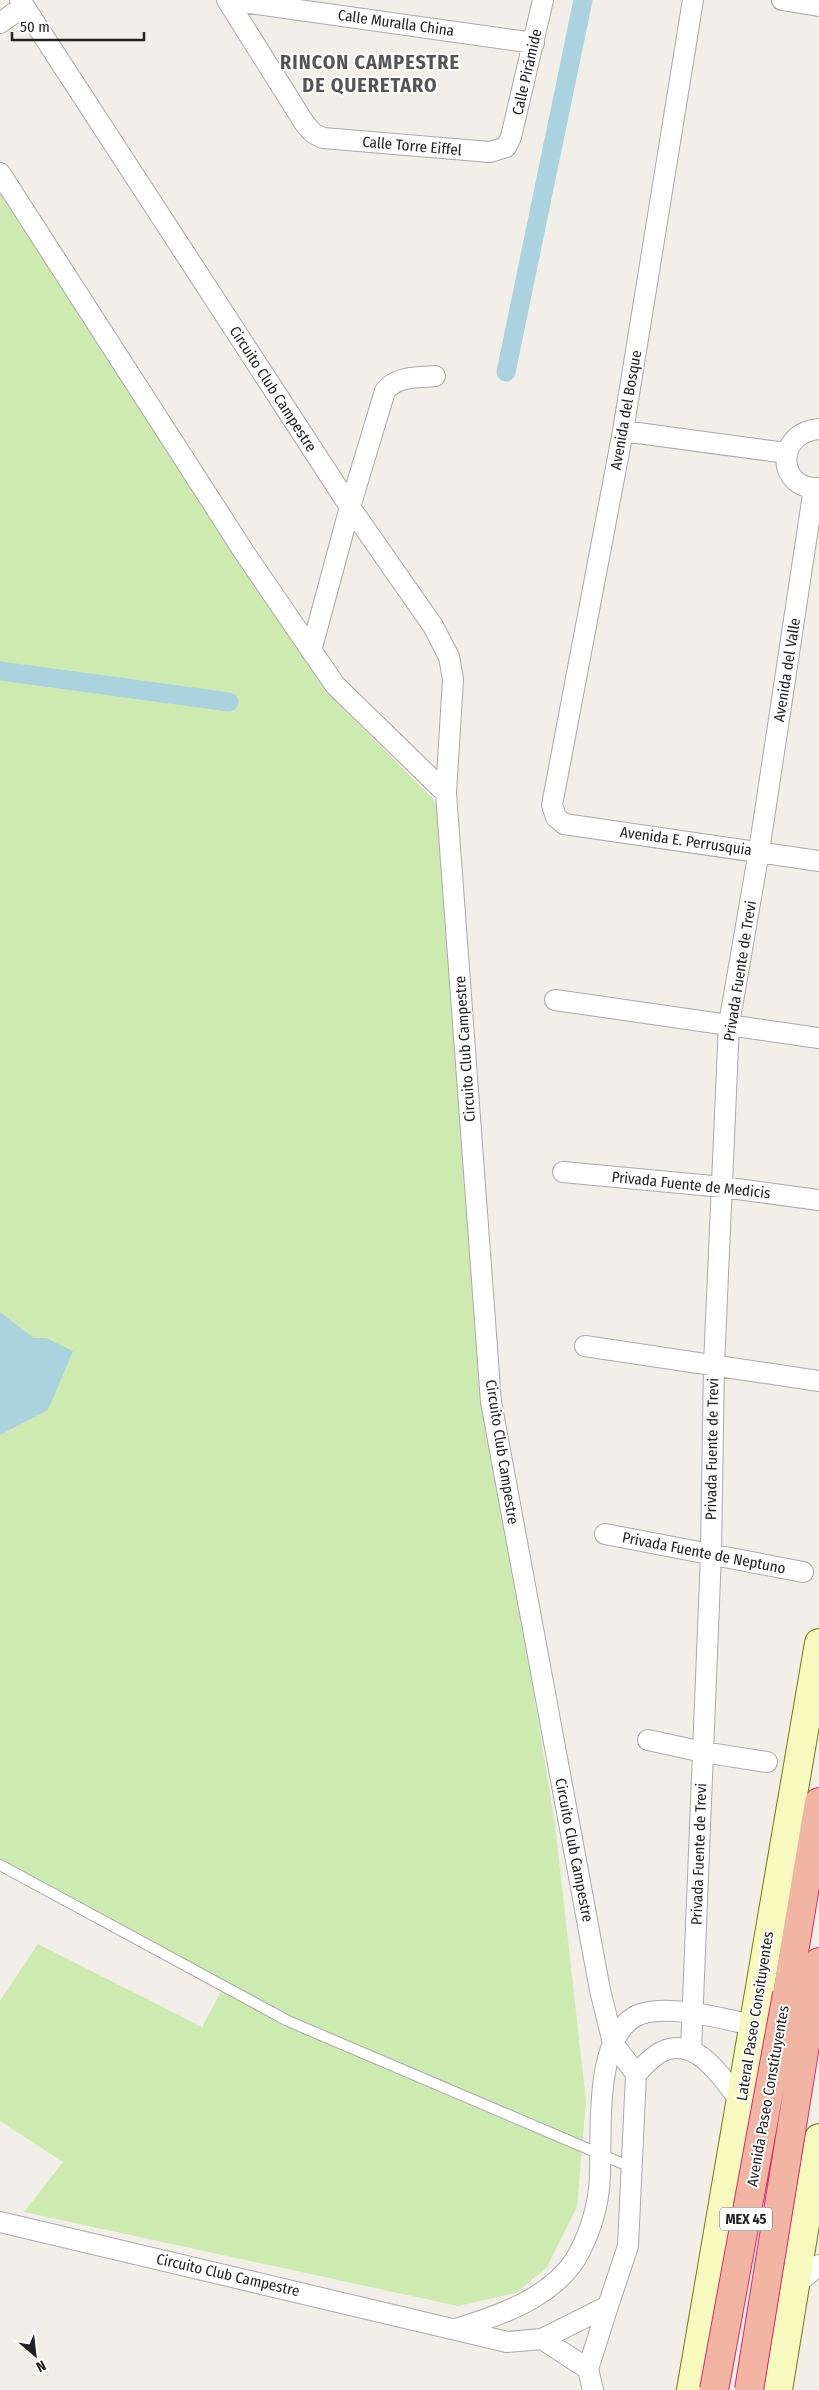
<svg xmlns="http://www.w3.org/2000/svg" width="819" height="2390" font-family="'Fira Sans Condensed',sans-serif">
<rect width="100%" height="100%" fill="#f2efe9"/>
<!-- grass -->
<path fill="#cdebb0" d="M0,189L241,562L345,710L432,798L442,813L486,1402L555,1824L586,2101L577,2207L547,2267L516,2293L458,2306L24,2212L63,2162L0,2121V2001L38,1944L202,2027L223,1988L0,1869V1435L48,1410L53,1394L46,1338H34L0,1312Z"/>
<!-- water -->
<path fill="#aad3df" d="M0,1312L34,1338H46L73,1351L48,1410L0,1435Z"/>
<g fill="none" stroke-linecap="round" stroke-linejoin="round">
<!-- canal -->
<path stroke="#aad3df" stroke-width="19" d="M506,372L583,0
M0,671L229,702"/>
<defs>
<path id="service" d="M0,1865L288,2021L633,2168"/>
<path id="minor" d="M227,0L305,124L313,133L323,138L490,152L506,147L511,137L543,0
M228,0L534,43
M693,0L623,431L552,805L556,817L564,824L819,861
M782,0L819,6
M0,23L24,6
M0,173L246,555L335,685L446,793
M819,429C774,433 777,490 819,488
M623,431L786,453
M311,651L350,507L385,391C397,376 416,378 435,376
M555,1000L819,1038
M563,1172L723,1187L819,1200
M585,1346L819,1381
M605,1534L803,1572
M648,1740L703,1752L767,1762
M691,2050L711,1554L714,1365L729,1024L759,851L814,488
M636,2074C644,2066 652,2056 663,2051C698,2036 723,2080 742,2103
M0,2222L507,2342L542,2339L608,2306L628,2246L636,2074L613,2043L600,1990L491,1402L446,793L453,679L449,657L433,626L350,507L20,0
M795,2285L819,2265
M456,2329C498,2316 549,2299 575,2260C588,2238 596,2214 599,2189C604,2146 589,2032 641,2014C672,2003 734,2022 768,2028
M542,2339L588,2369
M593,2390L588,2369L608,2306"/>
<path id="secondary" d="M691,2390L819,1643
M778,2390L819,2138"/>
<path id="trunk" d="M787,1994L819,1802
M813,1996L819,1962"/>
</defs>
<!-- service casing -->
<use href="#service" stroke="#a9a9a9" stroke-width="12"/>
<!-- minor casing -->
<use href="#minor" stroke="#a9a9a9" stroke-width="22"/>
<!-- secondary casing -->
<use href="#secondary" stroke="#707d05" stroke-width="30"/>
<!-- trunk casing -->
<use href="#trunk" stroke="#dc2a67" stroke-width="30"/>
<!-- service -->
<use href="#service" stroke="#fff" stroke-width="10"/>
<!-- minor -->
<use href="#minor" stroke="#fff" stroke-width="20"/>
<!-- secondary -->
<use href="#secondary" stroke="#f7fabf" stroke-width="28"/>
<!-- trunk -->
<use href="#trunk" stroke="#f2b4a3" stroke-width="28"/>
<defs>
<path id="trunk-bridge" d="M714,2390L787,1994
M749,2390L813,1996"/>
</defs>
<!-- trunk-bridge casing -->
<use href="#trunk-bridge" stroke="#dc2a67" stroke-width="30" stroke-linecap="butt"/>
<!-- trunk-bridge -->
<use href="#trunk-bridge" stroke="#f2b4a3" stroke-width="28"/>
</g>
<g text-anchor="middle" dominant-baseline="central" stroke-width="4" stroke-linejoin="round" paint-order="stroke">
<!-- shield labels -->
<rect fill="#fff" stroke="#646464" stroke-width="1" x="720" y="2207.5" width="52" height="23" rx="4"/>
<g font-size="14" font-weight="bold" fill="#222">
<text x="746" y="2219">MEX 45</text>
</g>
<!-- street labels -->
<g font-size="15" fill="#222" stroke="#fff">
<text transform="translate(396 23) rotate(8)">Calle Muralla China</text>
<text transform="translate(527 72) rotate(-77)">Calle Pirámide</text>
<text transform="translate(412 146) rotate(5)">Calle Torre Eiffel</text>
<text transform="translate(273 389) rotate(57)">Circuito Club Campestre</text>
<text transform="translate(626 410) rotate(-80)">Avenida del Bosque</text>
<text transform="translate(787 670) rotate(-81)">Avenida del Valle</text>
<text transform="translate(686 841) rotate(8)">Avenida E. Perrusquia</text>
<text transform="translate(740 971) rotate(-81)">Privada Fuente de Trevi</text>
<text transform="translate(465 1049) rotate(-94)">Circuito Club Campestre</text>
<text transform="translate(691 1185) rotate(6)">Privada Fuente de Medicis</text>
<text transform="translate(712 1449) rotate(-89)">Privada Fuente de Trevi</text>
<text transform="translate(502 1452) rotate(81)">Circuito Club Campestre</text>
<text transform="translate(704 1553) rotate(11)">Privada Fuente de Neptuno</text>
<text transform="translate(574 1850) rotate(79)">Circuito Club Campestre</text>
<text transform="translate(699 1854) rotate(-88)">Privada Fuente de Trevi</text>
<text transform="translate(755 2016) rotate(-81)">Lateral Paseo Consituyentes</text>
<text transform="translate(768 2096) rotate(-80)">Avenida Paseo Constituyentes</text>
<text transform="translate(228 2275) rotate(13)">Circuito Club Campestre</text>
</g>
<!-- district labels -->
<g font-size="20" font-weight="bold" letter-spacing="1" fill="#555" stroke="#fff">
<text x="370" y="62">RINCON CAMPESTRE<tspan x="370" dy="23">DE QUERETARO</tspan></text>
</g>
</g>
<!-- north arrow -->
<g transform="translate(35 2355) rotate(152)" stroke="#ffffff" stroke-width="4" paint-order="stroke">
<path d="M0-4L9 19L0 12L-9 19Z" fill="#222222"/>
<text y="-8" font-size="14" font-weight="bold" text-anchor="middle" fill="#222222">N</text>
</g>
<!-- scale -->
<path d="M12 32v8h132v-8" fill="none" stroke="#222222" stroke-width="2.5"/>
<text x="20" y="32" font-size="15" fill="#222222" stroke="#ffffff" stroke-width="4" paint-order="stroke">50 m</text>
</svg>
